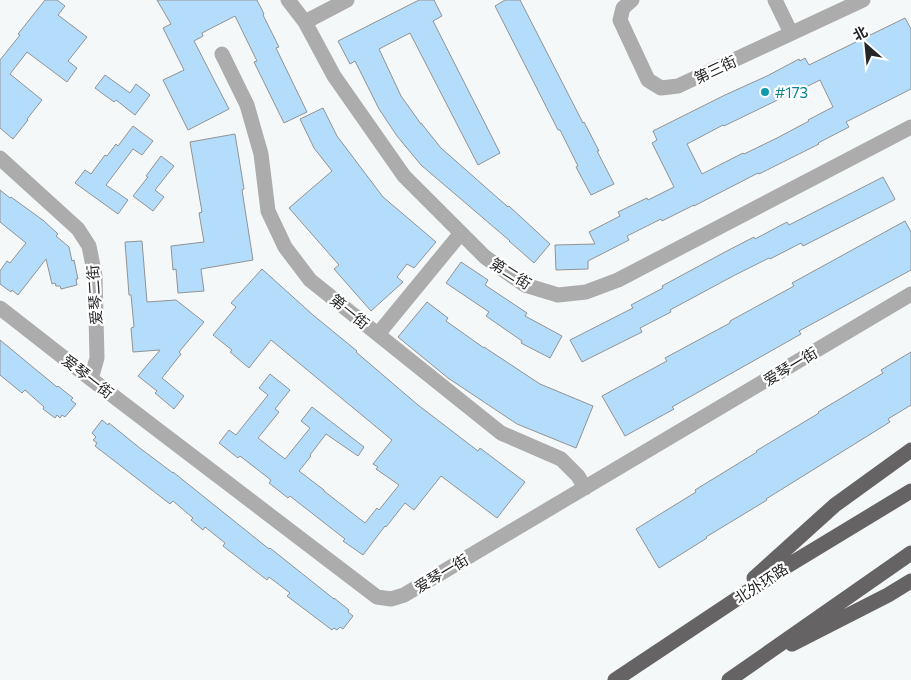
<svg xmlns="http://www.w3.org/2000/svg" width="911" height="680" font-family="Commissioner,'Noto Sans SC',sans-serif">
<rect width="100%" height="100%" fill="#f5f8f9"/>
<!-- building -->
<path fill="#b4ddfc" stroke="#919394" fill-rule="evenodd" d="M45,0H57L65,6L58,15L87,37L68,61L77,68L67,82L27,52L10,74L42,100L27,119L28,120L13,139L0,128V60L20,35L18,34Z
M157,0H257L264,14L263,15L279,47L276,48L307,112L284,123L254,62L257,61L235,16L202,33L203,36L194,41L229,109L188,130L163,80L184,70L163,28L171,24Z
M419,0H434L442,16L433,21L500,153L478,165L410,33L379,49L401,96L421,124V123L441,148L508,207L509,206L550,244L534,263L509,241H510L421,165L397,136L379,109L355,61L350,64L338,41Z
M505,0H520L583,123L584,122L599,151H597L614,184L591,195L576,167L578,166L560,130H558L495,6Z
M905,18L911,29V89L846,122L849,127L818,143L819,144L759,174L758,173L694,206V205L662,221L661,219L627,236L629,240L588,261V269L556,270L555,245L595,244L589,232L620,216L618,212L647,198L648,200L674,187L652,143L657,140L653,131L725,95L767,76L799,59L800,61L805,58L809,65ZM820,80L833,107L808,120L809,121L777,138L744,154L743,153L702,174L687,144L723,125L724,126L790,94V95Z
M105,75L130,93L136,84L150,95L135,115L116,100L114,102L95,88Z
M323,108L337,136L383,197L436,242L414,268L407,264L397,277L403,282L371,311L334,269L339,265L289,208L332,171L314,148L300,119Z
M133,126L153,141L142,155L133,149L106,185L128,200L118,214L75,183L85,170L91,174L105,155L107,156L116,144L118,146Z
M235,134L244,189L242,190L253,260L201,269L204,291L178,293L176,269L173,270L171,246L204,242L199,213L202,212L190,142Z
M161,156L174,166L155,190L164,197L153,211L133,196L148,177L146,176Z
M883,177L895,199L894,200L803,246L801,243L770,259L769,258L735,275L670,310L671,312L640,328L642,332L582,362L570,340L633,308L631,305L663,288L662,286L725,252L754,237L755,239L787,222L789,225Z
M0,190L10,198L11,197L44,221L58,234L56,236L69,247L72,261L74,260L78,279H76L77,285L61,289L60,286H56L55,283L52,284L46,259L18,295L12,290L11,292L0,284V271L7,261L10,263L26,243L0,222Z
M905,221L911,232V270L799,331L801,334L672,407L674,409L625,436L602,396L667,361L665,358L730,323V321L794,286L792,283Z
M142,241L147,302L176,300L204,322L179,352L181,354L162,378L184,396L174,409L155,393L157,391L138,376L160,350L133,352L131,328L134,327L131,295H129L125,242Z
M461,262L488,280L485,285L527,313L525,316L562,336L550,358L521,343L522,341L486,316L489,312L446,283Z
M262,269L313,315L357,351L356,352L418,405L478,451L480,448L525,482L497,518L441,476L414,510L405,503L386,527L385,526L363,555L343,541L345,539L290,496L288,498L269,483L271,480L240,456L238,458L219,443L229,430L236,435L268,395L259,388L270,374L290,390L275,409L279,412L258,438L285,459L310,428L301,421L312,407L364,447L358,456L326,434L310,455L311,456L299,471L324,490V491L365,523L377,508L379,510L399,485L376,469L378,467L373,464L392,440L271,340L249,368L230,352L232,350L213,335L236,307L231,303Z
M427,302L448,318L446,321L484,348V347L540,384L593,406L576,448L517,424L448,378L398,337Z
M0,340L57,387L58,386L73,398L71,400L76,404L65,417L62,415L60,418L57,415L55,418L43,409L44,407L25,390L22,393L0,375Z
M911,352V405L888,419L890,422L766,499L767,500L706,537L707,538L659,568L636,529L696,492L695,490L757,452L756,451L819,413L818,412L883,373L881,370Z
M102,420L108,425L109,423L141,449L173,473V472L269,549L270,548L334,599V598L349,610L348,612L353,616L343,629L340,627L337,630L334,628L332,630L287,596L290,593L269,577L267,580L223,546L225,543L205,527L203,530L191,520L193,518L173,501L170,504L95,446L97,443L93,440L96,437L92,433Z"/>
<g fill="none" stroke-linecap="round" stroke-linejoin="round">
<!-- minor -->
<path stroke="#adacad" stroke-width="15" d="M288,0L305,22L334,76L404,176L485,257L525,285L558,295L586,292L618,280L911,127
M632,0L623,8L620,20L648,80L661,88L678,86L863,0
M775,0L791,33
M305,22L347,0
M222,54L247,105L261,154L268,211L285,247L310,280L501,433L561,459L578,476L585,488
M0,158L78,229L89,246L95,276L97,358L91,379
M0,308L91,379L377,597L391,599L404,595L911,294
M378,334L461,233"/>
<!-- trunk -->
<path stroke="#656364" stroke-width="15" d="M754,578L835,505L911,450
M792,644L888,595L911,581
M615,680L774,574L911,491
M729,680L911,553"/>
</g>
<!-- markers -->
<circle fill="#0f9aa8" stroke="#fff" stroke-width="2" cx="765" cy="92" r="5"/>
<g text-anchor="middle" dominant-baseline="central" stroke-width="4.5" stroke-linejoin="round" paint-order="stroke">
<!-- street labels -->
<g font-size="15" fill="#242526" stroke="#fff">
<text transform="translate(715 69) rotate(-25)">第三街</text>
<text transform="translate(511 273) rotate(32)">第二街</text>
<text transform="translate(94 295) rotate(-94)">爱琴二街</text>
<text transform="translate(350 311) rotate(39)">第一街</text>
<text transform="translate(790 366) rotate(-31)">爱琴一街</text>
<text transform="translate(88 376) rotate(38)">爱琴一街</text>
<text transform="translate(441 573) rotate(-31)">爱琴一街</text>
<text transform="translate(761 583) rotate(-33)">北外环路</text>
</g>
<!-- culture labels -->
<g font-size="15" fill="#0d838f" stroke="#fff" text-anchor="start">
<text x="775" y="92">#173</text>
</g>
</g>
<!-- north arrow -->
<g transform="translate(866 45) rotate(333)" stroke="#ffffff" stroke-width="4" paint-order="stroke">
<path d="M0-4L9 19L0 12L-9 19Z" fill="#242526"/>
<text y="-8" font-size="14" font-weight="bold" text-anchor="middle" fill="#242526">北</text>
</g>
</svg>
